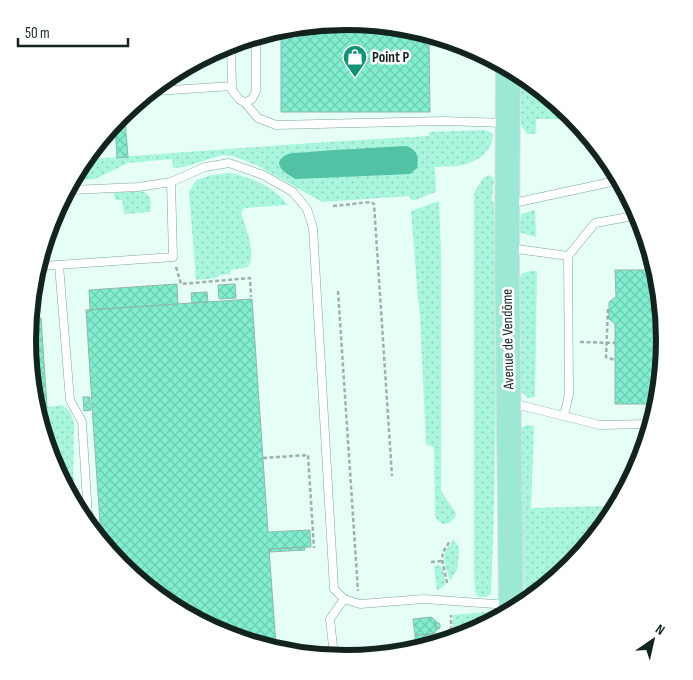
<svg xmlns="http://www.w3.org/2000/svg" width="693" height="680" font-family="'Sofia Sans Condensed',sans-serif">
<defs>
<pattern id="grass-dots" width="8" height="8" patternUnits="userSpaceOnUse" patternTransform="scale(1.25)"><rect width="8" height="8" fill="#a9f5dd"/><path d="M2 2h.1M6 6h.1" fill="none" stroke="#91d2bd" stroke-width="1.8" stroke-linecap="round"/></pattern>
<pattern id="building-cross-hatch" width="8" height="8" patternUnits="userSpaceOnUse" patternTransform="scale(1.25)"><rect width="8" height="8" fill="#81eecf"/><path d="M0 0l8 8M0 8l8-8" fill="none" stroke="#6fccb1"/></pattern>
</defs>
<rect width="100%" height="100%" fill="#e5fef6"/>
<!-- grass -->
<path fill="url(#grass-dots)" d="M519,79L572,115L575,119H536V134H527L521,125Z
M485,130L493,134C493,151 479,161 463,165C454,167 444,166 435,167L436,192L415,200H411L409,196L322,202L258,166L234,156L222,155L184,167L173,168L172,159L128,163L95,179L77,180L91,159L327,142L429,136V132Z
M229,173C253,177 273,187 288,205L244,208L241,213C246,229 257,252 248,267L231,270L230,274L220,275L216,278L196,280L189,192L196,180L212,175Z
M490,175L494,179L492,200L494,204C498,334 496,464 491,594L485,597H479L475,592L474,574V193L483,178Z
M142,191C153,197 151,201 150,212L124,214L122,200H115L114,193Z
M439,201L441,251V491L456,513C455,519 448,527 441,523C440,523 435,517 435,516L434,447L426,444L420,316L418,299L411,211Z
M535,210L536,237L519,232L521,214Z
M531,271H537L535,397L528,398L523,394L519,388V278L523,273Z
M62,405C70,410 72,415 74,424L73,478H63L52,462L41,408Z
M528,425L534,426L531,508L611,506L572,566L525,597L519,500L518,429Z
M453,539L458,545L459,553L457,570L450,581C448,573 442,560 445,553C447,547 452,545 453,539Z
M438,565L442,567L444,574L445,585L437,591L434,566Z
M485,612L491,614L493,618L473,632L453,633V615Z"/>
<!-- water -->
<path fill="#52c1a4" d="M407,146C418,151 419,157 417,168L410,174L296,179C288,175 269,164 286,155C291,152 304,153 309,152C342,149 375,148 407,146Z"/>
<!-- building -->
<path fill="url(#building-cross-hatch)" stroke="#8eb8aa" d="M346,21L434,39V45H429L430,112H281V34Z
M125,120L128,157L117,158L115,124L117,121Z
M615,270H651L665,340L652,404H615V324L609,319V302L616,297Z
M177,284L178,304L90,310L89,290Z
M235,284L236,298L219,299L218,285Z
M207,292L208,302L192,303L191,293Z
M252,299L268,532L310,530L311,547L269,549L276,645L224,634L121,565L101,536L92,407H91V410L84,411L83,397H90V404H92L86,310Z
M32,318H41L47,407L41,408L28,340Z
M63,478H73L74,491H72Z
M304,547L305,550L269,552V549Z
M431,617L435,620L436,630L435,633L432,634L415,635L413,619Z
M435,621L440,624V628L436,630Z
M432,634L431,638L430,639L415,641V635Z"/>
<g fill="none" stroke-linecap="round" stroke-linejoin="round">
<defs>
<path id="service" d="M231,44L232,90L239,99L245,103L252,99L256,91V39
M156,91L232,86
M245,103L258,118L276,125L443,121L505,123
M71,190L138,187L171,182L205,167L229,163L263,175L293,192L307,209L313,228L334,589L344,599L360,604L424,599L509,605
M509,204L616,181
M509,248L568,256L569,394L564,416
M568,256L595,223L639,215
M59,265L70,400L82,422L88,516
M43,266L173,257L171,182
M511,403L600,425L649,424
M334,656L330,619L344,599"/>
<path id="primary" d="M508,72L507,261L511,606"/>
</defs>
<!-- service casing -->
<use href="#service" stroke="#7da699" stroke-width="9"/>
<!-- primary casing -->
<use href="#primary" stroke="#dee0e0" stroke-width="26"/>
<!-- path -->
<path stroke="#9bb1aa" stroke-width="2.5" stroke-dasharray="4 2.5" stroke-linecap="butt" d="M333,206L371,202L374,204L392,476
M176,267L181,284L250,278L251,297
M338,291L358,591
M608,309L606,357L615,360
M580,342L615,343
M263,458L308,455L314,548
M431,562L442,561
M447,583L442,559L443,552L450,541
M442,640L451,630V615"/>
<!-- service -->
<use href="#service" stroke="#fff" stroke-width="8"/>
<!-- primary -->
<use href="#primary" stroke="#9de8d4" stroke-width="24"/>
</g>
<!-- icons -->
<defs>
<symbol id="shop-pin" viewBox="-11 -11 22 30"><path d="M0 17L-7.5 6A9.5 9.5 0 1 1 7.5 6Z" fill="#159176" stroke="#fff"/><path d="M-5-2.5h2.3a2.7 3.5 0 0 1 5.4 0H5L5.5 6h-11ZM-1.5-2.5h3a1.5 2.3 0 0 0-3 0Z" fill="#fff"/></symbol>
</defs>
<g fill-rule="evenodd">
<use href="#shop-pin" x="341" y="43" width="28" height="38"/>
</g>
<g text-anchor="middle" dominant-baseline="central" stroke-width="5" stroke-linejoin="round" paint-order="stroke">
<!-- poi labels -->
<g font-size="15" font-weight="bold" fill="#13241f" stroke="#fff" text-anchor="start">
<text x="372" y="57">Point P</text>
</g>
<!-- street labels -->
<g font-size="15" fill="#13241f" stroke="#fff">
<text transform="translate(508 339) rotate(-91)">Avenue de Vendôme</text>
</g>
</g>
<!-- crop -->
<path d="M0 0H693V680H0ZM36 340a310 310 0 1 1 620 0a310 310 0 1 1-620 0Z" fill="#fff" fill-rule="evenodd"/>
<path fill="none" stroke="#13241f" stroke-width="6" d="M36 340a310 310 0 1 1 620 0a310 310 0 1 1-620 0Z"/>
<!-- north arrow -->
<g transform="translate(653 640) rotate(34)" stroke="#ffffff" stroke-width="4" paint-order="stroke">
<path d="M0-4L9 19L0 12L-9 19Z" fill="#13241f"/>
<text y="-8" font-size="14" font-weight="bold" text-anchor="middle" fill="#13241f">N</text>
</g>
<!-- scale -->
<path d="M18 38v8h110v-8" fill="none" stroke="#13241f" stroke-width="2.5"/>
<text x="25" y="38" font-size="15" fill="#13241f" stroke="#ffffff" stroke-width="4" paint-order="stroke">50 m</text>
</svg>
